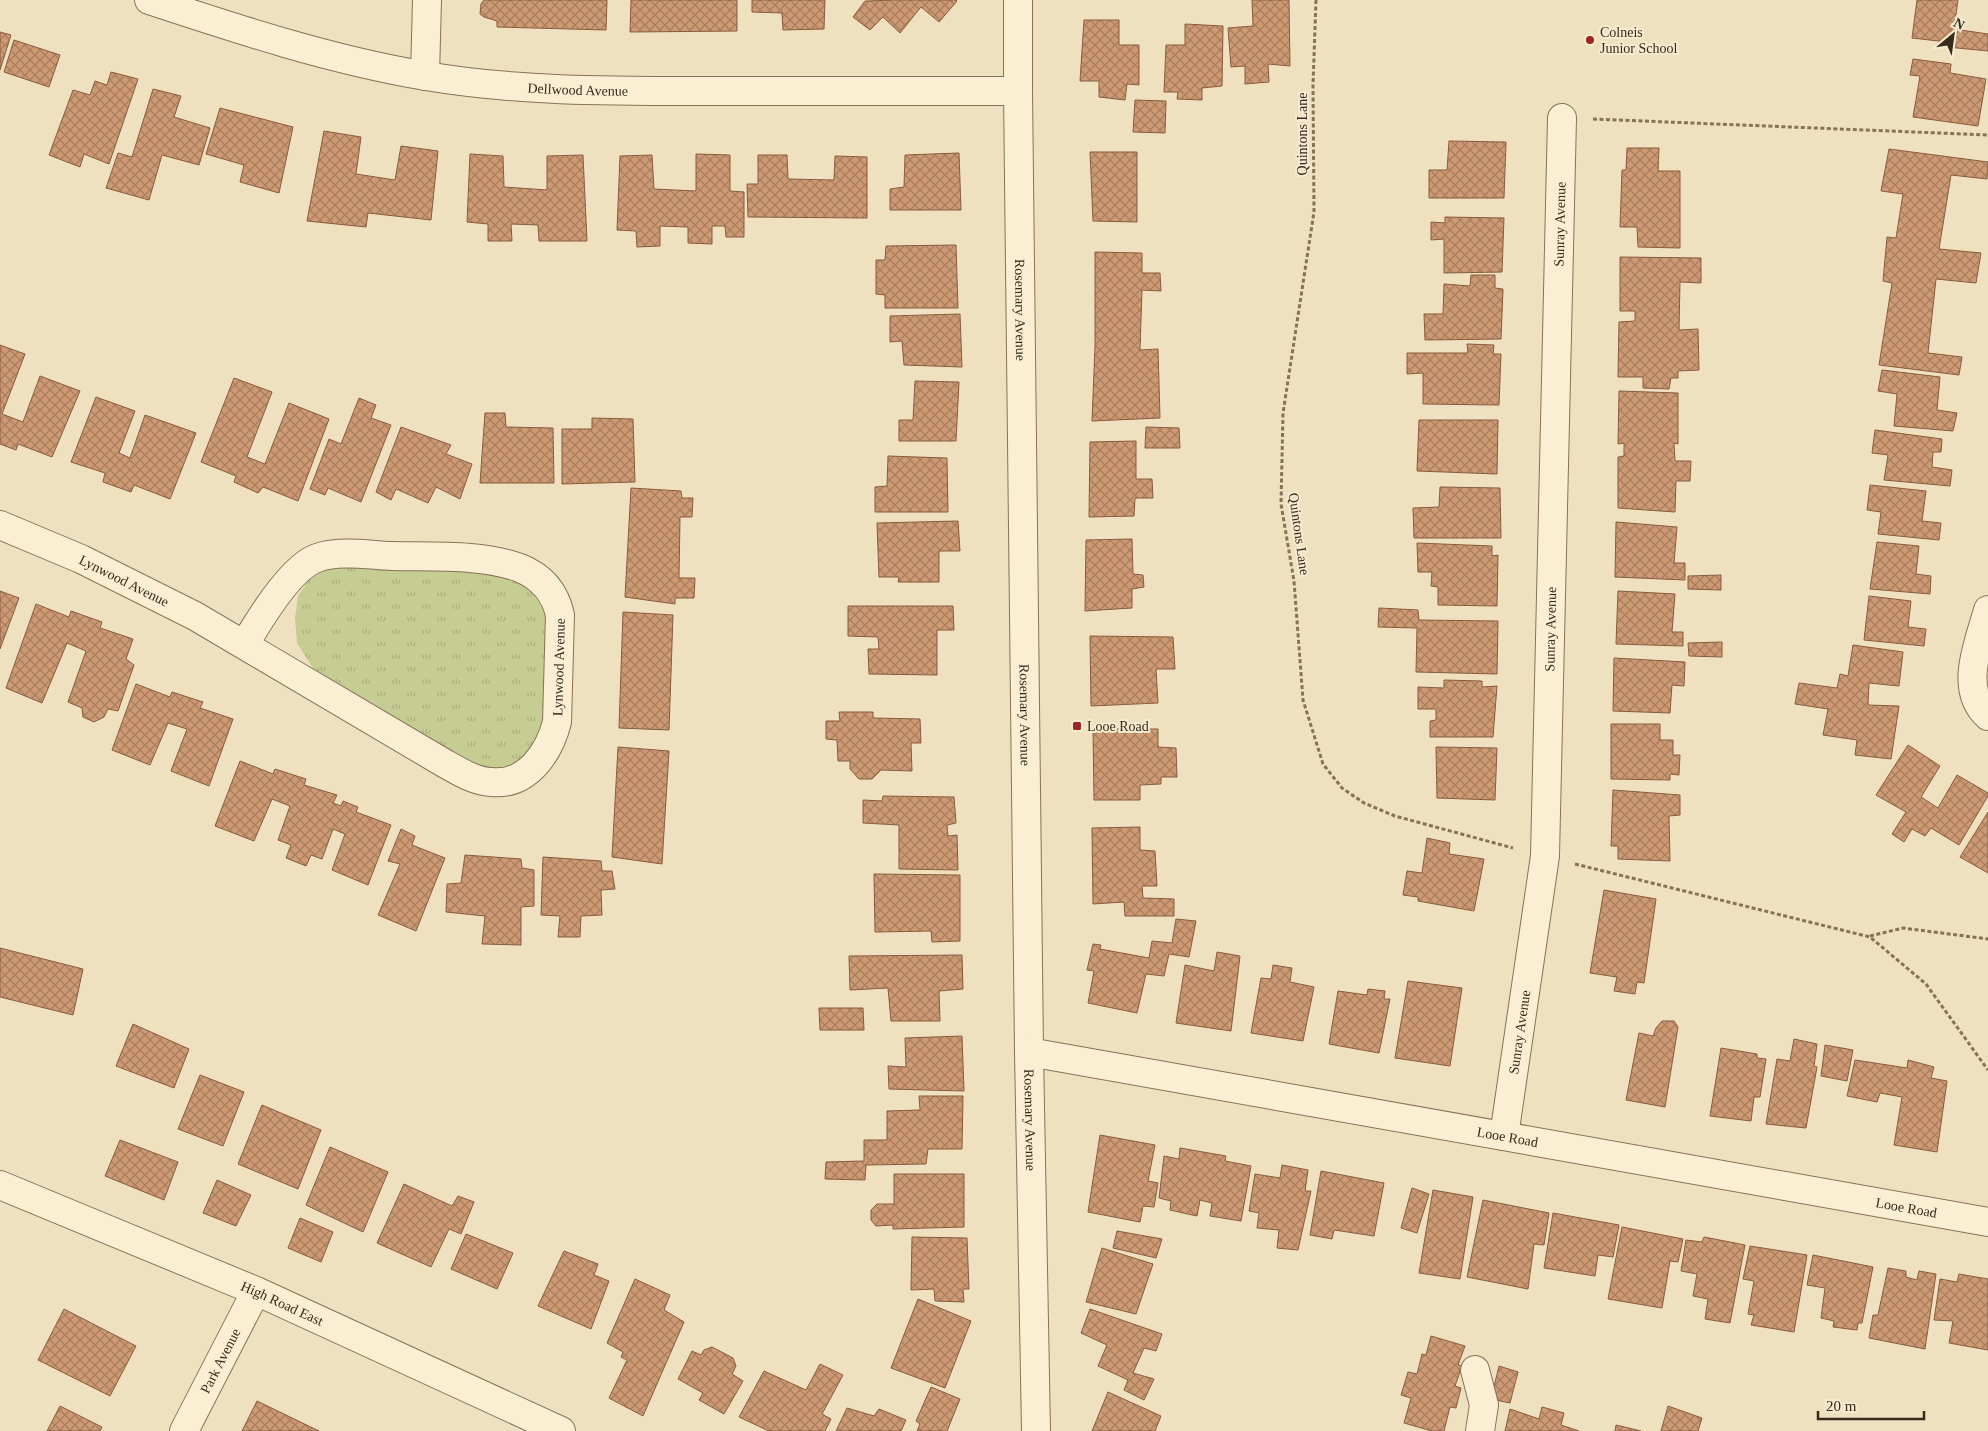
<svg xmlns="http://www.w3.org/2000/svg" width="1988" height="1431" font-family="Georgia,serif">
<defs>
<pattern id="grass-tufts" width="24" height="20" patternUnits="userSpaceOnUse" patternTransform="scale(1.25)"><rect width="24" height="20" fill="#c6cd93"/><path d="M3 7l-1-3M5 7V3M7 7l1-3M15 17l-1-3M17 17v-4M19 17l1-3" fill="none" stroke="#abb07e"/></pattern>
<pattern id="building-cross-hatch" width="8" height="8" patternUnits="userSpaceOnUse" patternTransform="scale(1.25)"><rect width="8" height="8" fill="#ce9a74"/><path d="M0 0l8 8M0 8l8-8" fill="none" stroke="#a87e5e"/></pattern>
</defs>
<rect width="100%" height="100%" fill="#efe1c0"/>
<!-- grass -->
<path fill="url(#grass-tufts)" d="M347,567L505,574L535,591L550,618L543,726L532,749L519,762L504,771L463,764L314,670L297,643L295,618L298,596L308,581L327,568Z"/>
<!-- building -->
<path fill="url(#building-cross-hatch)" stroke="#885b3d" d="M484,0H607L606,30L497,27V21L484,17L480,14L481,4Z
M631,0H737V31L630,32Z
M752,0H825L824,29L783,30L782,13L752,12Z
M895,0H956L957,1L939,22L921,7L900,33L883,17L870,30L853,17L865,1Z
M1252,0H1289L1290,66L1268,64L1269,82L1245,84V66L1231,67L1228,28L1253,26Z
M1917,0H1958L1954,29L1988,34V51L1947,47V42L1912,38Z
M1084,20H1119V45H1139V85L1127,84L1125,100L1099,97V81H1080Z
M1185,24L1223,26L1222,86L1202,88V100L1177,99L1178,92H1164L1166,45H1185Z
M0,32L11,35L0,70Z
M14,40L60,55L49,87L4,72Z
M1913,59L1951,64L1950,73L1986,79L1978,126L1913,117L1920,76L1910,75Z
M111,72L138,79L109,164L84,154L80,167L49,155L73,90L90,95L95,81L107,85Z
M153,89L181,96L174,117L210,128L199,165L162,155L149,200L106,188L118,153L132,157Z
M1135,100L1166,101L1165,133L1133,132Z
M220,108L293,127L279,193L240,182L244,165L206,154Z
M324,131L361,137L356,174L395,180L401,146L438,151L431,220L368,213L366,227L307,221Z
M1449,141L1506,142L1504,198H1429V170H1447Z
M1627,148H1659L1658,171H1680V248L1638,247L1637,227H1620L1622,170H1626Z
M1889,149L1988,162L1987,179L1951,175L1939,249L1981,253L1976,283L1936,279L1928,353L1962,357L1959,375L1879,365L1892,283L1883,281L1887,237L1896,238L1903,194L1881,191Z
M1090,152H1137V222L1093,221Z
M959,153L961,210H890V189L904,187L905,155Z
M470,154L503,156L504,187L547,190V156L583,155L587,241H539L538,225L511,224L512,241H488V224L467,222Z
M696,154L730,155V191L744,192V237H726L725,226H712V244L688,243V227L660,226V246L637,247L636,231L617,230L620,156L652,155L654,189L696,191Z
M758,155H787L788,179L834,180L835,156L867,157V218L748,217L747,184H758Z
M1445,217L1504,218L1502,272L1444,273V239L1431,240V222L1445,223Z
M956,245L958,308H885V295L876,294V260H885L886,246Z
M1095,252L1142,253V273H1160L1161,291L1142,290L1140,350L1158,349L1160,418L1092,421L1095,347Z
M1620,257L1701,258V283L1680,282L1679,330L1698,329L1699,370L1678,371V378H1671L1669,389L1643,388V377H1618L1619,322L1635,321V311H1620Z
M1471,275H1495V288L1503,289L1501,339L1425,340L1424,314H1443L1444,284L1470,286Z
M960,314L962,367L904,365L902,341L890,342V316Z
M1467,344L1494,345L1493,354H1501L1499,405L1423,404V373L1407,374V353H1468Z
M0,345L25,354L2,414L23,422L40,376L80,391L52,457L18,444L16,450L0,444Z
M1882,370L1940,377L1937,410L1957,413L1953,431L1894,426L1897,394L1878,391Z
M234,378L272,392L247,457L265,464L289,403L329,419L298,501L263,487L258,493L234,482L236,476L201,462Z
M915,381L959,382L956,441H899V420H913Z
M1619,391L1678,393V444L1674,443L1675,461H1691L1690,481H1676L1675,512L1618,508V457L1624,456V443L1618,444Z
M96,397L135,411L119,453L130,458L145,415L196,433L170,499L134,485L131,492L103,482L105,473L71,462Z
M359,398L376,405L371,418L391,425L361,502L328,488L325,495L310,489L329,439L341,444Z
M485,413H505L506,427L553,428L554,483H480Z
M592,418L633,419L635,482L562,484V429H592Z
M1419,420H1498L1497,474L1417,471Z
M401,427L451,445L446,454L472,464L460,499L436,487L428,503L396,489L391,500L376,492Z
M1146,427L1179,428L1180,448H1145Z
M1875,430L1942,439L1941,452H1933L1932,467L1952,470L1950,486L1884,480L1888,455L1872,453Z
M1136,441V479H1152L1153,498H1135L1134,516L1089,517L1090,442Z
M888,456L947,458L948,512H875V487L887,486Z
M1870,485L1926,491L1922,521L1941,523L1939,540L1878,534L1881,512L1867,510Z
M1440,487L1500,488L1501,538H1414L1413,508L1439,507Z
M631,488L681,491L682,498H693L692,517H680L679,578H695L694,598H675V604L625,597Z
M958,521L960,551H939V582H898L899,577H879L877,523Z
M1616,522L1677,527L1674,563H1685V580L1615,577Z
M1132,539L1133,574L1143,575L1144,587L1132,589V608L1085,611L1086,540Z
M1877,542L1919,546L1916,574L1931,576L1930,594L1870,589Z
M1417,543L1492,546V556L1498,555L1497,606L1438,605V587L1431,586L1432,572H1418Z
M1721,575V590L1688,589V576Z
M0,591L19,598L0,649Z
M1618,591L1675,594L1672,632H1683V646L1616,644Z
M1869,596L1911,601L1908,627L1926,629L1924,646L1864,640Z
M36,604L69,617L71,611L102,622L100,628L133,639L126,659L134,665L118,711L108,709L104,717L94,722L83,717L82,708L68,702L86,651L67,643L42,703L6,688Z
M848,606H953L954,630H937V675L869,674L868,649H879L878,637L848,636Z
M1379,608L1418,610L1419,620L1498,621L1497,674L1416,672L1417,628L1378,627Z
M623,612L673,615L669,730L619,728Z
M1090,636L1173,637L1175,669H1156L1158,703L1091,706Z
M1722,642V657L1689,656L1688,643Z
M1853,645L1903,652L1899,686L1869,683L1868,705L1899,706L1891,759L1855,755L1857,740L1823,735L1828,709L1795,704L1799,683L1837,688L1840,674L1848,676Z
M1614,658L1685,662L1684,686L1672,685L1670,713L1613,711Z
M1444,680L1482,681V687L1497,686L1493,737H1430V721L1436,720V709H1418V687L1444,688Z
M136,684L170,697L172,692L203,702L200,708L233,719L209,786L171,771L187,729L168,723L150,765L112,750Z
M839,712H873V718L920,719L921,743H911L912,771L881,770L872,779H859L850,769V761H838L837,740L826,739V721H840Z
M1611,724H1660V740H1673V755H1680L1679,775L1670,774V780L1611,779Z
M1093,729H1158V747L1176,748L1177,777H1161V784L1140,785V800H1094Z
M1908,745L1940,766L1921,797L1938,808L1957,775L1988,793V796L1959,845L1931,828L1925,836L1912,829L1904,842L1892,834L1906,812L1876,795Z
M618,747L669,751L662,864L612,857Z
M1436,747L1497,748L1495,800L1437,798Z
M240,761L273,774L275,769L306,779L304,785L337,795L333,803L341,806L343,801L358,807L356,812L391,825L368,885L332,870L345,834L333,829L322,859L311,855L306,866L286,858L291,845L278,840L290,806L272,799L254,841L215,826Z
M1613,790L1680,795V815L1669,816L1670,861L1618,859V846H1611Z
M883,796L954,797L956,823L947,825L948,836L957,835L958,870L899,869V825L863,823V800L882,801Z
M1988,812V873L1960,857Z
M1140,827V850L1155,851L1157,886H1142L1143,898L1174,899V916H1125L1124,902L1093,904L1092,828Z
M401,829L415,836L412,845L445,858L416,931L378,915L400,864L388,861Z
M1427,838L1450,843L1449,854L1484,859L1474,911L1418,901V897L1403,895L1407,871L1422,873Z
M465,855L521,859L522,868L534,870V906L521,907V945L482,944L485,916L446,912L447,884L461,883Z
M543,857L601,861L602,871H612L615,889L601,890L602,915L581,916L580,937H558L560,916L541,915Z
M874,874L960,875V941L932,942L931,931L875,932Z
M1604,890L1656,899L1644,983L1637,982L1635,994L1614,991L1617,977L1590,973Z
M1176,919L1196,921L1189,957L1169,954L1164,976L1146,974L1137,1013L1088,1003L1094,971L1087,970L1093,944L1101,945L1100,949L1149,958L1152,941L1172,943Z
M0,948L83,969L73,1015L0,997Z
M1217,952L1240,956L1231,1031L1176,1023L1185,965L1214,971Z
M962,955L963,989L939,991L940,1021H891L888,988L850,990L849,956Z
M1273,965L1292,968L1290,982L1314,987L1303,1041L1251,1033L1261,978L1271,979Z
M1408,981L1462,988L1450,1066L1395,1058Z
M1368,989L1385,991L1384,999H1390L1379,1053L1329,1044L1338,991L1367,995Z
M819,1008H863L864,1030H820Z
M1662,1021H1674L1678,1027L1665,1107L1626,1100L1639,1033L1653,1036L1656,1028Z
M133,1024L189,1049L174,1088L116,1066Z
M962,1036L964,1091L889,1089L888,1066L906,1067L905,1038Z
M1794,1039L1817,1044L1814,1066L1817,1067L1806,1128L1766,1124L1777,1059L1790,1061Z
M1825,1045L1853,1050L1847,1081L1821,1076Z
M1721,1048L1757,1054V1058L1766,1059L1760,1097H1754L1751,1121L1710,1116Z
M1855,1060L1907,1068L1908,1060L1934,1067L1931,1078L1947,1081L1937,1152L1894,1145L1902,1097L1880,1093L1877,1102L1847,1096Z
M200,1075L244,1092L223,1146L178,1129Z
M919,1096H963L962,1149H928L926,1164L866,1165L865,1180L825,1179L826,1162L864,1161V1140H887V1111L920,1110Z
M262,1105L321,1130L298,1189L238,1164Z
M1100,1135L1155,1145L1148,1181L1158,1183L1154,1207L1143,1206L1140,1222L1088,1212Z
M120,1140L178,1162L164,1200L105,1176Z
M330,1147L388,1172L363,1232L306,1205Z
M1180,1148L1226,1156L1225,1161L1251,1166L1241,1221L1210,1216L1212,1203L1200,1200L1197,1216L1170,1210L1171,1201L1159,1198L1164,1156L1179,1159Z
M1282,1165L1308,1170L1305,1191H1311L1298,1250L1277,1248L1279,1230L1257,1228L1259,1213L1249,1211L1255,1174L1280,1178Z
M1321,1171L1384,1183L1374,1236L1334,1230L1332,1239L1310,1235Z
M894,1174H964V1227L893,1229V1225L876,1226L871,1220V1210L877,1204H894Z
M217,1180L251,1195L236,1226L203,1213Z
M404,1184L452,1206L458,1196L474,1202L461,1234L449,1229L431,1267L377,1243Z
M1412,1188L1429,1194L1417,1233L1401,1228Z
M1433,1190L1473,1197L1460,1279L1419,1273Z
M1483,1200L1549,1213L1544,1245L1534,1244L1528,1289L1467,1277Z
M1553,1213L1619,1225L1613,1257L1598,1255L1595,1276L1544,1268Z
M300,1218L333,1232L321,1262L288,1248Z
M1622,1227L1683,1239L1678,1262L1670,1261L1662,1308L1608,1299Z
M1117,1231L1162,1239L1156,1258L1113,1248Z
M466,1234L513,1253L497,1289L451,1269Z
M912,1237L967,1238L969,1289H963L964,1302L935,1301L934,1289L911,1290Z
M1704,1237L1745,1245L1730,1323L1705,1319L1708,1299L1693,1296L1697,1274L1681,1271L1686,1240L1702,1242Z
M1750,1246L1807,1255L1794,1332L1751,1325L1754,1315L1748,1314L1754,1281L1743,1279Z
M1102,1248L1153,1264L1136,1314L1086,1302Z
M564,1251L598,1264L594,1275L609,1281L591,1329L538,1306Z
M1813,1255L1873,1267L1862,1323H1858L1857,1330L1833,1327L1834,1321L1821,1318L1825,1288L1807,1285Z
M1888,1268L1906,1271V1277L1917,1280L1919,1271L1936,1274L1925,1349L1869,1338L1873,1315H1878Z
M1959,1274L1988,1279V1350L1949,1343L1953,1321L1934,1320L1940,1279L1957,1282Z
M635,1279L670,1295L664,1310L684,1322L643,1416L609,1398L627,1360L621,1357L623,1352L607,1343Z
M918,1299L971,1321L945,1388L891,1368Z
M64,1309L136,1346L110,1396L38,1360Z
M1090,1309L1162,1334L1156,1351L1144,1348L1133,1373L1154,1379L1144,1400L1124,1390L1128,1380L1098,1366L1107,1345L1081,1333Z
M1431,1336L1465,1346L1458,1365L1462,1366L1455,1386L1461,1388L1456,1408L1450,1407L1444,1431H1432L1404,1423L1411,1398L1401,1395L1408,1372L1417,1374L1422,1354L1426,1355Z
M712,1347L733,1358L736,1366L732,1374L743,1381L724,1414L699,1400L703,1393L678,1379L692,1351L701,1355L704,1350Z
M820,1364L843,1375L822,1414L831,1419L825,1431H769L739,1417L764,1371L806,1390Z
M1499,1366L1518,1372L1510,1403L1491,1399Z
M931,1387L960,1399L947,1431H917L920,1424L916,1421Z
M1108,1392L1161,1416L1155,1431H1092Z
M257,1401L319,1431H242Z
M60,1406L102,1427L100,1431H47Z
M1668,1406L1702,1418L1698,1431H1661Z
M1542,1407L1564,1413L1561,1425L1579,1431H1505L1510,1409L1539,1419Z
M847,1408L874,1416L879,1409L906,1420L901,1431H836Z
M1616,1425L1641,1431H1615Z"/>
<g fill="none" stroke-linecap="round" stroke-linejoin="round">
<defs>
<g id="minor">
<path id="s1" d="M149,0C240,30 331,60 426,76C520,92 617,91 713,91C814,91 916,91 1018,91"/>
<path id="s2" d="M1018,0V91L1029,1052L1036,1431"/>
<path d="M425,76L427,0"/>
<path id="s3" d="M0,525L81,559L195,616L444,763C458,771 474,781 491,782C527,786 549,753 557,722L560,615C555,592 542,577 520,568C483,554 432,557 392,556C368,555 339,550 317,558C291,567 259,620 245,644"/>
<path d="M1988,610C1979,643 1958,689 1988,716"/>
<path id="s4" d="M1029,1052L1988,1222"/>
<path id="s5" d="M1504,1136L1545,856L1562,118"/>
<path id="s6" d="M0,1185L256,1291L561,1431"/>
<path d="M1475,1370L1484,1405L1480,1431"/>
<path id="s7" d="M184,1431L256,1291"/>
</g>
</defs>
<!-- minor casing -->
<use href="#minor" stroke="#887257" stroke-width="30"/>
<!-- path -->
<path stroke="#887257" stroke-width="3" stroke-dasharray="4 2.5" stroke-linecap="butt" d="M1316,0L1313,85L1314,212L1283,413L1281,504L1294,581L1303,700L1323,764L1342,788L1364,803L1395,816L1513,848
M1593,119L1988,135
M1575,864L1870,937L1926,984L1988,1070
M1870,936L1903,928L1988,939"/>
<!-- minor -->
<use href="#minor" stroke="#faeed3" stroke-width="28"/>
</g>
<!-- markers -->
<g fill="#982626" stroke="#f6ebcf" stroke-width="2">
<circle cx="1590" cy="40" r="5"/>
<rect x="1072" y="721" width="10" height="10" rx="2.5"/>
</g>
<g text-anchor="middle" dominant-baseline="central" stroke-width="4" stroke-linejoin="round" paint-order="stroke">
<!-- poi labels -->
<g font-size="14" fill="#37291c" stroke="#f6ebcf" text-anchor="start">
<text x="1600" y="32">Colneis<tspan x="1600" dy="16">Junior School</tspan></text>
<text x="1087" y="726">Looe Road</text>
</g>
<!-- street labels -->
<g font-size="14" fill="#37291c" stroke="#f6ebcf">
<text stroke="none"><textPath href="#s1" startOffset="440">Dellwood Avenue</textPath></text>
<text transform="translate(1302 134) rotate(-90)">Quintons Lane</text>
<text stroke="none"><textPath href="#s5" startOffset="915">Sunray Avenue</textPath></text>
<text stroke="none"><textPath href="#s2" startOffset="310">Rosemary Avenue</textPath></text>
<text transform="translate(1299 534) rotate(82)">Quintons Lane</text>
<text stroke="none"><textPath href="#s3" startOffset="136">Lynwood Avenue</textPath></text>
<text stroke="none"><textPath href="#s5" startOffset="510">Sunray Avenue</textPath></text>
<text stroke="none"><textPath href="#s3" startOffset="708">Lynwood Avenue</textPath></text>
<text stroke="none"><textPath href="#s2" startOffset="715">Rosemary Avenue</textPath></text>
<text stroke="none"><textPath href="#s5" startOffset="105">Sunray Avenue</textPath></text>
<text stroke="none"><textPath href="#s2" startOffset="1120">Rosemary Avenue</textPath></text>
<text stroke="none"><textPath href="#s4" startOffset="486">Looe Road</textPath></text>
<text stroke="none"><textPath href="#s4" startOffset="891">Looe Road</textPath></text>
<text stroke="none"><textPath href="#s6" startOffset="306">High Road East</textPath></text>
<text stroke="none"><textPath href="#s7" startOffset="79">Park Avenue</textPath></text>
</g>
</g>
<!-- north arrow -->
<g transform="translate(1953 35) rotate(29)" stroke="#f6ebcf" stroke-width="4" paint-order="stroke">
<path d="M0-4L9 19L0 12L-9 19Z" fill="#37291c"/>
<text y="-8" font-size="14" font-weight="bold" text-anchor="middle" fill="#37291c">N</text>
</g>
<!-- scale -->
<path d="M1818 1411v8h106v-8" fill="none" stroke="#37291c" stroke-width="2.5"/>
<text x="1826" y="1411" font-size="15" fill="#37291c" stroke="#f6ebcf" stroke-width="4" paint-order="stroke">20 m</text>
</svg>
